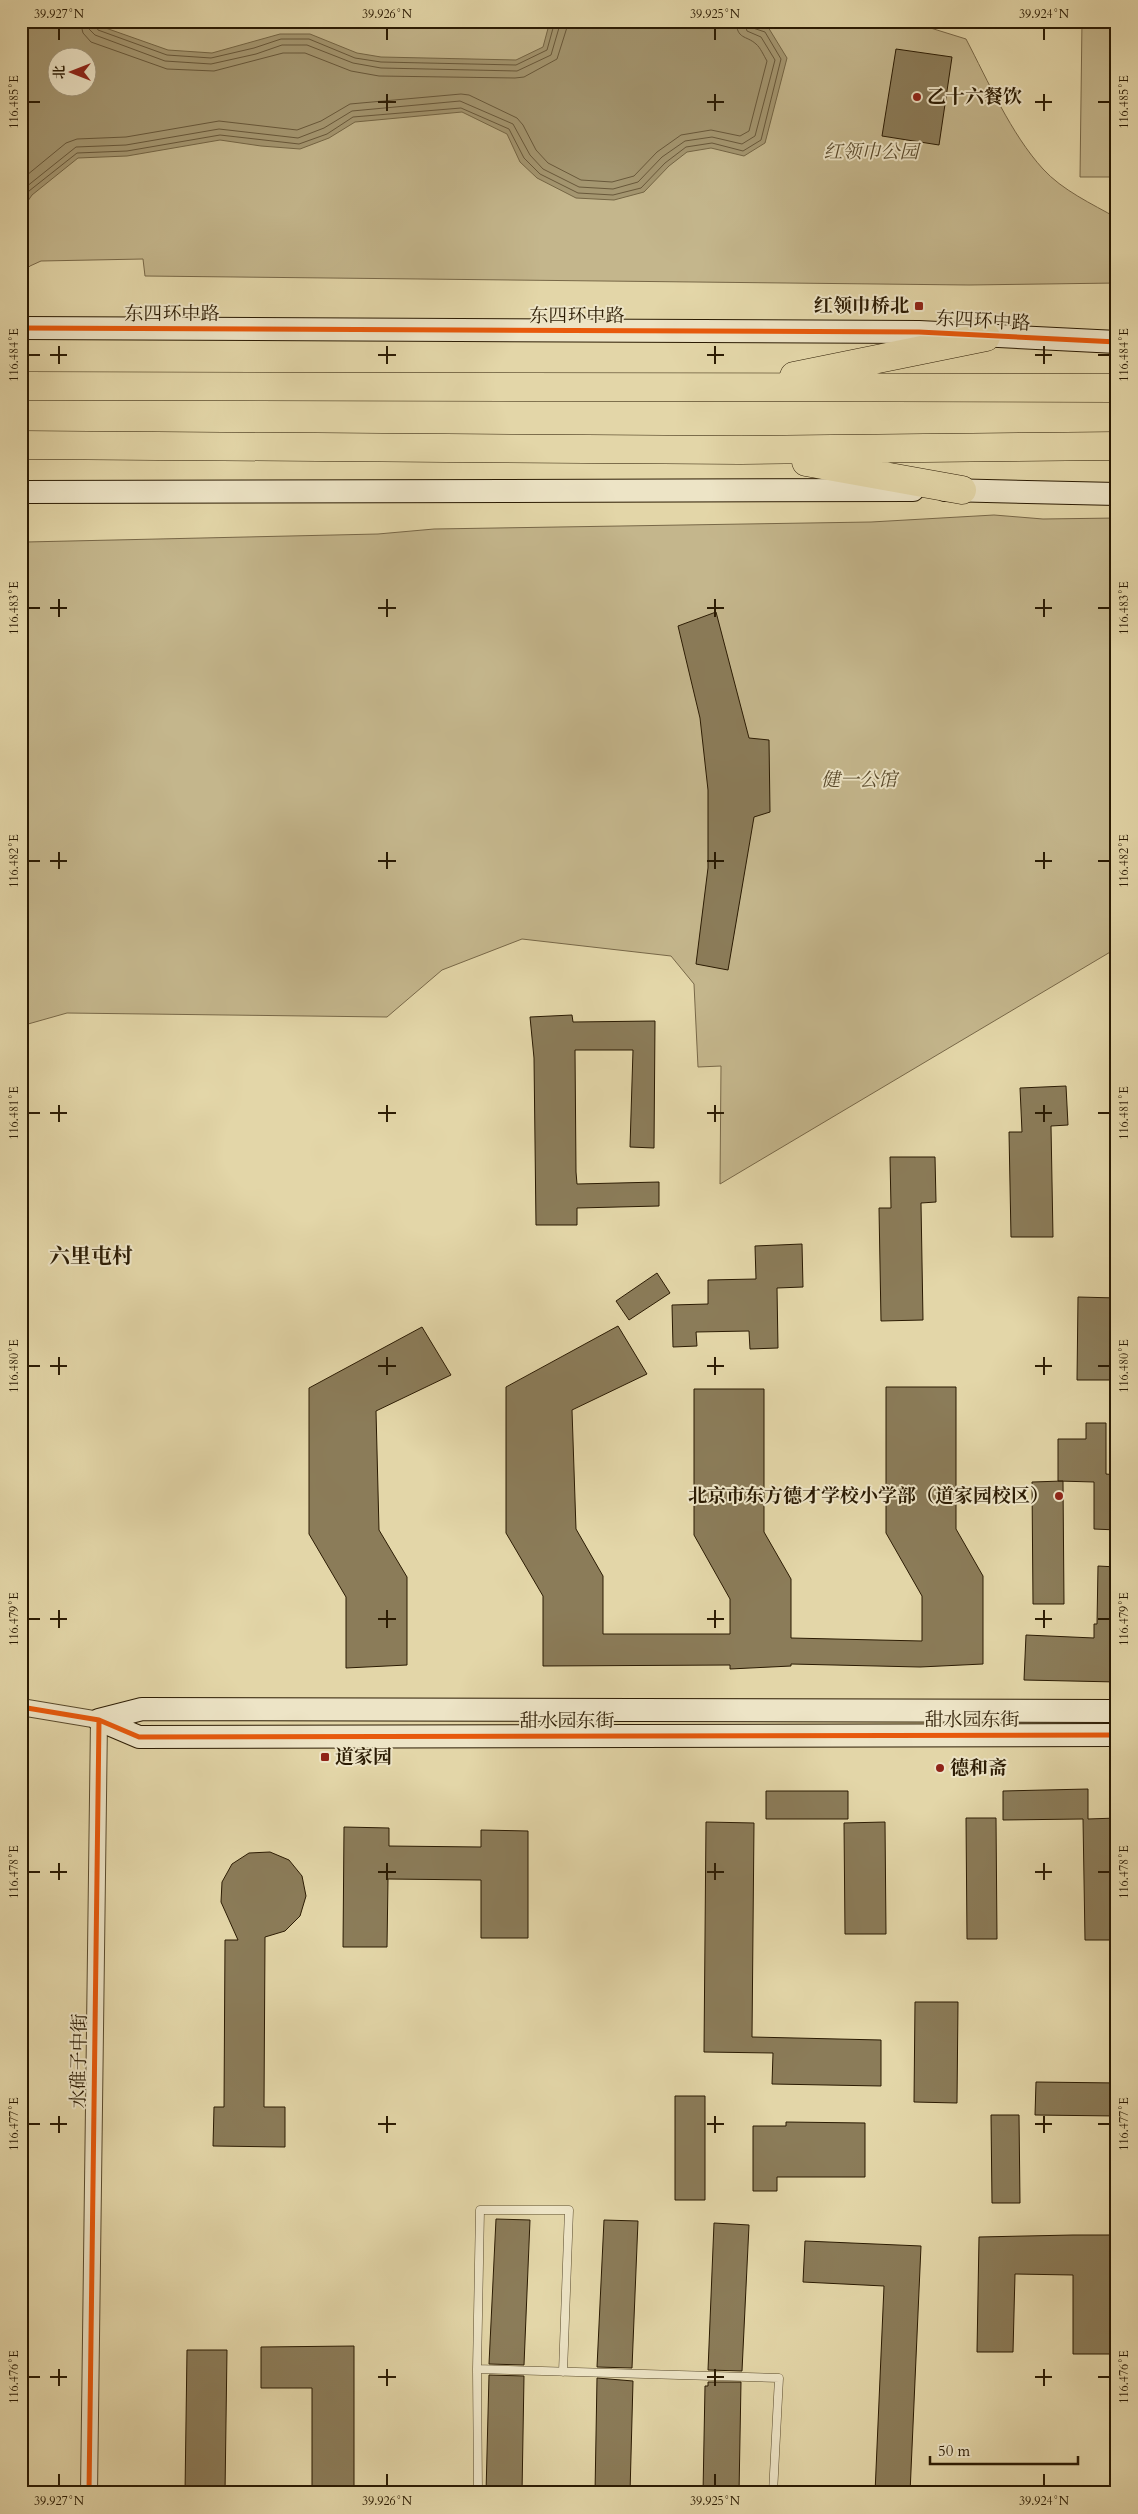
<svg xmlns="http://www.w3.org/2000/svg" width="1138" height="2514" font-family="Cardo,'Noto Serif SC',serif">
<rect width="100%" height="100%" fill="#e3d6a8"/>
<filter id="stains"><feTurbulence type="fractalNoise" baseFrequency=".004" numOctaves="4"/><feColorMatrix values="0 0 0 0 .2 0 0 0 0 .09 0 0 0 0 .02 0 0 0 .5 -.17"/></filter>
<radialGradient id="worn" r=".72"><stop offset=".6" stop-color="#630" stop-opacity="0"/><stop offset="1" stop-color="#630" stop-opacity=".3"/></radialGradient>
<!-- green -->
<path fill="#c4b68c" stroke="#786848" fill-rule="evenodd" d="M21,21H908L966,39C988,81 1011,134 1043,169C1062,190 1092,204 1117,218V283L969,285L145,276L143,259L41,261L30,266L21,275ZM58,58H88V88H58Z
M1082,21H1117V177H1080Z
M994,515L1043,519L1117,518V948L720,1184L721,1066L698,1067L694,984L671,956L522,939L442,970L387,1017L67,1013L21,1026V545L26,542L378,534L434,529L871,522Z"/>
<!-- water -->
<path fill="#a49670" stroke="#746544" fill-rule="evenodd" d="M21,21H97L100,26L168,50L212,53L280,34H310L357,53L381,57L516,60L543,47L550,21H746L768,27L787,58L765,143L744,156L711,148L687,152L669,166L644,192L614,200L576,198L537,178L520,162L507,134L462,112L355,122L329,138L300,149L261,146L220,140L127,156L78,158L32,195L21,211ZM58,58H88V88H58Z"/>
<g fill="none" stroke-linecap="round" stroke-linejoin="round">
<!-- shore -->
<path stroke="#68583a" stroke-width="1" d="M80,21L83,33L91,42L167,69L214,71L283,53H305L351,71L379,76L515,78L524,77L557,59L569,21
M87,21L88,28L95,35L165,61L211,64L256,54L282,45H307L353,63L381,68L517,71L551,55L561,21
M93,21L98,30L167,55L211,58L254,48L281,39H309L355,58L381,62L516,65L547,50L555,21
M21,180L66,143L77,139L126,137L219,121L297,130L321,121L350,104L461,94L469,95L517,118L523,125L536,150L548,163L581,180L612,182L634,176L657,152L681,135L711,130L740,136L749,131L767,61C764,56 760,47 756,44C746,35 737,40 736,21
M21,191L76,147L126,145L219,129L298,138L324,128L352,111L460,101L513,124L530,155L543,169L579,187L613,189L638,182L662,157L685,141L712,137L742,144L755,136L775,60L761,37L747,31L744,21
M21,202L29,191L77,153L127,151L220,135L299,144L327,134L353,117L461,108L509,129L524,158L540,174L578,193L613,195L641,188L665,163L686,147L712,143L743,151L761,140L781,59L765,32L753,28L750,21"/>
</g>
<!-- building -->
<path fill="#8b7c59" stroke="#2b1b03" d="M896,49L952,57L939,145L882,136Z
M716,612L749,738L769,740L770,812L754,817L728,970L696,964L708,868V790L700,718L678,626Z
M572,1015L573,1022L655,1021L654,1148L630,1147L633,1050H575L576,1172L577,1184L659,1182V1206L577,1208V1225H536L534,1058L530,1017Z
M1066,1086L1068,1125L1051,1126L1053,1237H1011L1009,1132H1022L1020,1088Z
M890,1157H935L936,1202L921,1203L923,1320L881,1321L879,1208H891Z
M802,1244L803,1287L777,1288L778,1348L750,1349L749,1331L696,1332L697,1346L673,1347L672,1305L708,1304V1280L756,1279L755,1246Z
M657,1273L670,1293L629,1320L616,1301Z
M1078,1297L1117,1298V1380H1077Z
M618,1326L647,1374L572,1410L576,1529L603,1576V1634H730V1599L694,1535V1389H764V1532L791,1579V1638L922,1641V1596L886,1533V1387H956V1529L983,1576V1664L920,1667L791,1664V1666L730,1669V1665L543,1666V1596L506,1533V1387Z
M422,1327L451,1375L376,1411L379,1530L407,1577V1665L346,1668V1597L309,1534V1388Z
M1086,1423H1106V1474L1117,1475V1530L1094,1529V1482L1058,1481V1439H1086Z
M1063,1481L1064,1604H1033L1032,1482Z
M1098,1566L1117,1567V1682L1024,1680L1026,1635L1094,1638V1624H1097Z
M1088,1789V1819L1117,1818V1940H1085L1083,1819L1003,1820V1791Z
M766,1791H848V1819H766Z
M966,1818H996L997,1939H967Z
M706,1822L754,1823L752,2037L881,2040V2086L772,2084L773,2053L704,2052Z
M885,1822L886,1934H845L844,1823Z
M344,1827L389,1828V1846L481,1847V1830L528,1831V1938H481V1880L388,1879L387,1947H343Z
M270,1852L289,1860L302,1876L306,1896L300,1916L285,1931L265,1937L264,2107H285V2147L213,2146L214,2107H224L225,1940H238L221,1902L222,1882L232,1864L249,1853Z
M915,2002H958L957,2103L914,2102Z
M1036,2082L1117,2083V2116L1035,2115Z
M675,2096H705V2200H675Z
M991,2115H1019L1020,2203H992Z
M786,2122L865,2123V2177H777V2191H753V2126H786Z
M496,2219L530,2220L524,2365L489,2364Z
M604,2220L638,2221L632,2368L597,2367Z
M714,2223L749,2225L742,2371L708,2370Z
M1073,2235H1113V2354H1073V2275L1015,2274L1013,2352H977L979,2237Z
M805,2241L921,2246L910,2493H875L884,2286L803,2282Z
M354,2346V2493H312V2388H261V2347Z
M187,2350H227L225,2493H185Z
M489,2375L524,2376L522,2493H486Z
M597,2378L633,2381L630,2493H595Z
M708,2382H741L739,2493H703L705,2386H708Z"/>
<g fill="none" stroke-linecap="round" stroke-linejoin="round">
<defs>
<path id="lane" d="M477,2369L480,2210H569L563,2372
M478,2493L477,2369L779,2378L773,2493"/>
<path id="street" d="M21,1707L99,1720L89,2493"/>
<path id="secondary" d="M21,328L919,332L1117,342
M945,490L1117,494
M21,492L913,490
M99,1720L139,1737L1117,1735
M99,1720L142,1709L1117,1711"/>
<path id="highway" d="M794,376L986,337
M21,386L1117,388
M21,445L741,450L1117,446
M806,462L962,490"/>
</defs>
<!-- lane casing -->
<use href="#lane" stroke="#594a2c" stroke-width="9"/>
<!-- street casing -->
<use href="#street" stroke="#594a2c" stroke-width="18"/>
<!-- secondary casing -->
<use href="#secondary" stroke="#2b1b03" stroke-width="24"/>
<!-- highway casing -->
<use href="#highway" stroke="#2b1b03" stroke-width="29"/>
<!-- lane -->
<use href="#lane" stroke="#ede4c6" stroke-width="8"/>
<!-- street -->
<use href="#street" stroke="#ede4c6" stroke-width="16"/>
<!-- secondary -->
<use href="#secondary" stroke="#ede4c6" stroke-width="22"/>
<!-- highway -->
<use href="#highway" stroke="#e3d6a8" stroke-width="28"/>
<defs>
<path id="cycleway" d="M21,328L919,332L1117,342
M21,1707L99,1720L139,1737L1117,1735
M89,2493L99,1720"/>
</defs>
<!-- cycleway casing -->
<use href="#cycleway" stroke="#ede4c6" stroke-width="8"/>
<!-- cycleway -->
<use href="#cycleway" stroke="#e8590c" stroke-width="5"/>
</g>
<!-- ticks -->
<path fill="none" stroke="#2b1b03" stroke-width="2" d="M59,28V40M387,28V40M715,28V40M1044,28V40M387,94V111M715,94V111M1044,94V111M28,102H40M378,102H396M707,102H724M1035,102H1052M1098,102H1110M59,346V364M387,346V364M715,346V364M1044,346V364M28,355H40M50,355H67M378,355H396M707,355H724M1035,355H1052M1098,355H1110M59,599V617M387,599V617M715,599V617M1044,599V617M28,608H40M50,608H67M378,608H396M707,608H724M1035,608H1052M1098,608H1110M59,852V869M387,852V869M715,852V869M1044,852V869M28,861H40M50,861H67M378,861H396M707,861H724M1035,861H1052M1098,861H1110M59,1105V1122M387,1105V1122M715,1105V1122M1044,1105V1122M28,1113H40M50,1113H67M378,1113H396M707,1113H724M1035,1113H1052M1098,1113H1110M59,1357V1375M387,1357V1375M715,1357V1375M1044,1357V1375M28,1366H40M50,1366H67M378,1366H396M707,1366H724M1035,1366H1052M1098,1366H1110M59,1610V1628M387,1610V1628M715,1610V1628M1044,1610V1628M28,1619H40M50,1619H67M378,1619H396M707,1619H724M1035,1619H1052M1098,1619H1110M59,1863V1880M387,1863V1880M715,1863V1880M1044,1863V1880M28,1872H40M50,1872H67M378,1872H396M707,1872H724M1035,1872H1052M1098,1872H1110M59,2116V2133M387,2116V2133M715,2116V2133M1044,2116V2133M28,2124H40M50,2124H67M378,2124H396M707,2124H724M1035,2124H1052M1098,2124H1110M59,2369V2386M387,2369V2386M715,2369V2386M1044,2369V2386M28,2377H40M50,2377H67M378,2377H396M707,2377H724M1035,2377H1052M1098,2377H1110M59,2474V2486M387,2474V2486M715,2474V2486M1044,2474V2486"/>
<!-- markers -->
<g fill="#8f2418" stroke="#ede4c6" stroke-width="2">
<circle cx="917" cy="97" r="5"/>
<rect x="914" y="301" width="10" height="10" rx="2.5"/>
<circle cx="1059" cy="1496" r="5"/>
<rect x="320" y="1752" width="10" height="10" rx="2.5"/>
<circle cx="940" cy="1768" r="5"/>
</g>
<g text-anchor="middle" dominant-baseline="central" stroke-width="4" stroke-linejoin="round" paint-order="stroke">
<!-- poi labels -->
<g font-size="19" font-weight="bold" fill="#2b1b03" stroke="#ede4c6" text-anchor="start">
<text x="927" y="97">乙十六餐饮</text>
<text x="909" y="306" text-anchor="end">红领巾桥北</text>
<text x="1049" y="1496" text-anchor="end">北京市东方德才学校小学部（道家园校区）</text>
<text x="335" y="1757">道家园</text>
<text x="950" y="1768">德和斋</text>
</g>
<!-- park labels -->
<g font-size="19" font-style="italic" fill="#594a2c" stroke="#ede4c6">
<text x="871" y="152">红领巾公园</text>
<text x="859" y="780">健一公馆</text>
</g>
<!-- street labels -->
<g font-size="19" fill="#2b1b03" stroke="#ede4c6">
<text x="172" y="314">东四环中路</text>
<text x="577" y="316">东四环中路</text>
<text transform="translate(983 321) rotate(3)">东四环中路</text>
<text x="972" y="1720">甜水园东街</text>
<text x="567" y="1721">甜水园东街</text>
<text transform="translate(79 2061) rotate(-89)">水碓子中街</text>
</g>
<!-- quarter labels -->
<g font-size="21" font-weight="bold" fill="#2b1b03" stroke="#ede4c6">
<text x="91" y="1256">六里屯村</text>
</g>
</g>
<!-- margin -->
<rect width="1138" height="2514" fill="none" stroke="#e3d6a8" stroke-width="55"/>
<!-- north arrow -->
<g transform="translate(72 72) rotate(270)"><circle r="24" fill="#ede4c6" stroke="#9f9478"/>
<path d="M0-4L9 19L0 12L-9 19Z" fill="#8f2418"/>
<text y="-8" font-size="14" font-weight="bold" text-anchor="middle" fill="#2b1b03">北</text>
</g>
<!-- scale -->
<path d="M930 2456v8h148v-8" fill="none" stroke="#2b1b03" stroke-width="2.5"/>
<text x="938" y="2456" font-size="15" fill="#2b1b03" stroke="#ede4c6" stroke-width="4" paint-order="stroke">50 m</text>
<rect x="28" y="28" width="1082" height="2458" fill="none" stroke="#2b1b03" stroke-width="2"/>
<g font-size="12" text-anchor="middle" fill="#2b1b03">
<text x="59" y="18">39.927°N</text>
<text x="387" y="18">39.926°N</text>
<text x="715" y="18">39.925°N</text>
<text x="1044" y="18">39.924°N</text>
<text transform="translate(1124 102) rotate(-90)" y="4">116.485°E</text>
<text transform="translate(14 102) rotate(-90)" y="4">116.485°E</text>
<text transform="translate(1124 355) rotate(-90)" y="4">116.484°E</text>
<text transform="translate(14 355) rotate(-90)" y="4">116.484°E</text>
<text transform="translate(1124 608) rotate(-90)" y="4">116.483°E</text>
<text transform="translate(14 608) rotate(-90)" y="4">116.483°E</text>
<text transform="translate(1124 861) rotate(-90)" y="4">116.482°E</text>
<text transform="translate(14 861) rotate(-90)" y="4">116.482°E</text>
<text transform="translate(1124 1113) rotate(-90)" y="4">116.481°E</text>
<text transform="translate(14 1113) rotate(-90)" y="4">116.481°E</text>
<text transform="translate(14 1366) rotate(-90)" y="4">116.480°E</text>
<text transform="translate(1124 1366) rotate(-90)" y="4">116.480°E</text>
<text transform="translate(14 1619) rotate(-90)" y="4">116.479°E</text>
<text transform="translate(1124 1619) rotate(-90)" y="4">116.479°E</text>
<text transform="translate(14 1872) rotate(-90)" y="4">116.478°E</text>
<text transform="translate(1124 1872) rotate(-90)" y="4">116.478°E</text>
<text transform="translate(14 2124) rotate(-90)" y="4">116.477°E</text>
<text transform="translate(1124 2124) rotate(-90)" y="4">116.477°E</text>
<text transform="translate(14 2377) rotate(-90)" y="4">116.476°E</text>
<text transform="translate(1124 2377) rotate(-90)" y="4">116.476°E</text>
<text x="59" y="2505">39.927°N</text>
<text x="387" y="2505">39.926°N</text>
<text x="715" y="2505">39.925°N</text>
<text x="1044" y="2505">39.924°N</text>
</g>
<rect width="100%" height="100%" filter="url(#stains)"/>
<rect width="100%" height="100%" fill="url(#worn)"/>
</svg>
